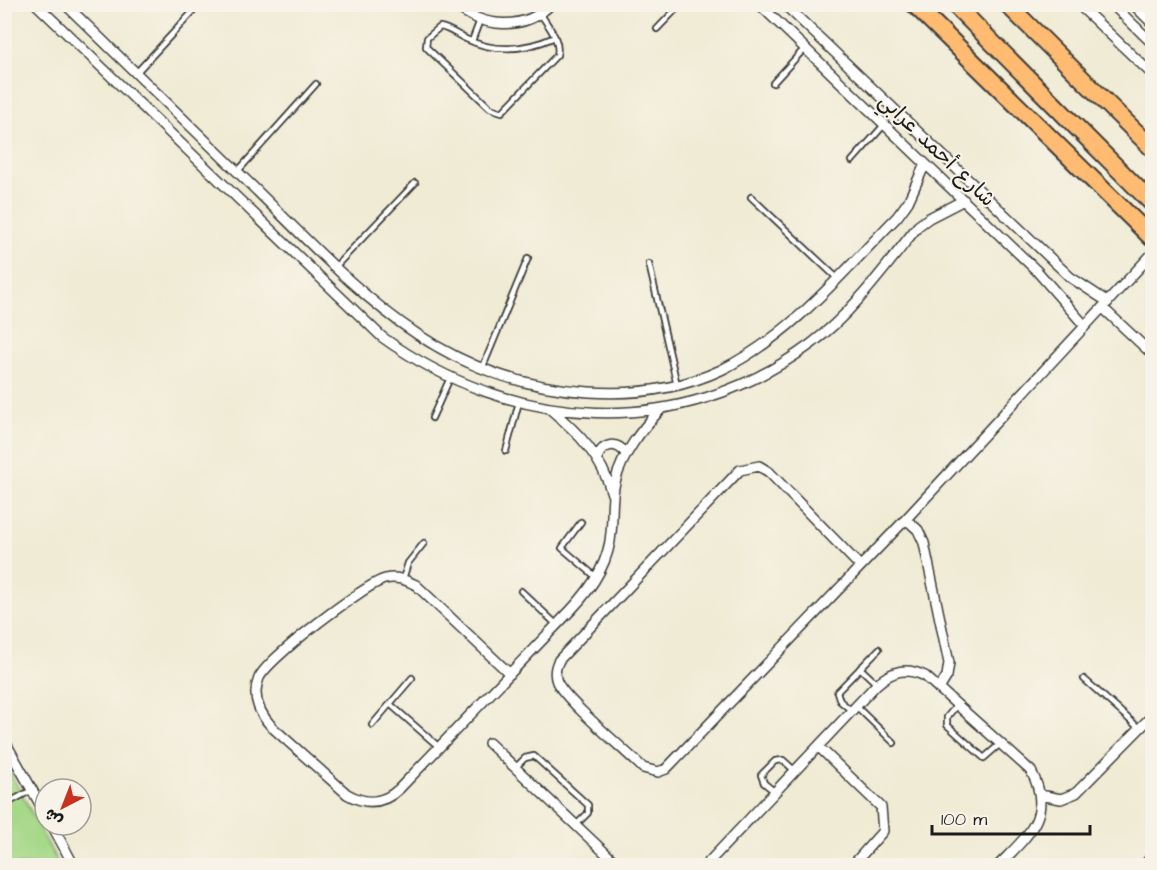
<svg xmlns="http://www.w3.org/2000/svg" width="1157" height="870" font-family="'Architects Daughter','Playpen Sans Arabic',sans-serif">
<rect width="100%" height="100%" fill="#f7f3e8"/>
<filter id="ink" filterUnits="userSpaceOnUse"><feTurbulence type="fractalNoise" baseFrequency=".0167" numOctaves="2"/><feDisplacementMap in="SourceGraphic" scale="12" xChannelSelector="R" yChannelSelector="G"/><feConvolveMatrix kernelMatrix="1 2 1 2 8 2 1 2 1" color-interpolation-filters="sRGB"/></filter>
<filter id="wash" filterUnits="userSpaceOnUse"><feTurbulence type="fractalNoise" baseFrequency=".008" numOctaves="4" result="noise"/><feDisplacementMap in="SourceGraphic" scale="24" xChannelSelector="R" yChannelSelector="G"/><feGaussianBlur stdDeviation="1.35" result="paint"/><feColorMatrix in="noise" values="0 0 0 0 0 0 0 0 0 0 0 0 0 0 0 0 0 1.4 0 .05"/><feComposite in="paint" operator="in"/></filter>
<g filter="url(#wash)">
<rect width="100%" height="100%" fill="#f0ebd4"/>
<!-- green -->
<path fill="#a5d887" stroke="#607a52" stroke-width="1.5" d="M5,762L59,865H5Z"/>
</g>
<g filter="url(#ink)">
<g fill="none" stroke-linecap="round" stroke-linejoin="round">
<defs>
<path id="lane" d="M540,13C548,26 561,40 557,55L502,112L490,108L426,47L427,38L440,27C449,28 457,35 466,39C495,53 526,50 555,37
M657,29L681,4
M472,41L480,20
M136,73L200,4
M773,83L805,48
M852,161L884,125
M237,172L316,84
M751,197L837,278
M649,264L677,385
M335,267L415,183
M482,369L528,258
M432,418L450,378
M506,451L519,402
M581,522L562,548L596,577
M403,579L408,563L424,543
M521,591L556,624
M860,668L877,684
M1084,679L1140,729
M390,704L439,747
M957,705L947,717V725L984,758L1000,744
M856,706L894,743
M852,711L840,701L837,692L879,649
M372,725L412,678
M516,767L525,758L534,756L588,805V813L576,825
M775,792L764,783L761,775L775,761L783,760L795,771
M4,805L32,790
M1151,825L1152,824"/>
<path id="street" d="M36,4L382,337C513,431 679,442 811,344C851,315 887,265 918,226L929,218L964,200
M65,4C126,64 187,123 248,182C353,284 432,382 589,392C633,395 680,389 721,370C792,335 843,272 897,217L908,202L925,164
M454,4C482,28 524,32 551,4
M492,4H513
M759,4L1037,271L1085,326
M784,4L1070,277L1108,302
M1078,4L1152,74
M1112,4L1152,43
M1133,4L1152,23
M1103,308L1152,354
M550,409C579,433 602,457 612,494
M597,458C603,443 617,441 626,454
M906,519L918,530L924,543L949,663L947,676L939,689
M860,566L769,472L759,466L740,470L559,660C555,667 554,674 557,682C567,702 624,749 643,768L658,772L666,769L906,519L1152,254
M510,674L416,585C406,580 396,576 385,579C365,584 267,659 259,678C251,697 259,713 272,727L347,794C366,805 383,804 399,789L571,610C591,589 609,563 611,533C613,516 611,499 615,482C623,453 641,430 661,409
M4,740L45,813
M489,743L619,866
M819,747L881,807L883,831L852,866
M1040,795L1061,799L1076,793L1152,716
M52,825L74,866
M338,866H344
M705,866L877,684C893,670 907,667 925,676L1031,771C1055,815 1027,836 998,866
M1144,866L1152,856"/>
<path id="highway" d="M914,4L1152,238
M954,4L1152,203
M1007,4L1152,148"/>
</defs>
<!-- lane casing -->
<use href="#lane" stroke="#3c3b38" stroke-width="8"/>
<!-- street casing -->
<use href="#street" stroke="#3c3b38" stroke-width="12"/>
<!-- highway casing -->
<use href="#highway" stroke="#3c3b38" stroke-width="20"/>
<!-- lane -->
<use href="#lane" stroke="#fff" stroke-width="4.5"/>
<!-- street -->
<use href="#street" stroke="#fff" stroke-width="9"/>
<!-- highway -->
<use href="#highway" stroke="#febb71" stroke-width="16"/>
</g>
</g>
<g text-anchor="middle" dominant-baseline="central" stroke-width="4.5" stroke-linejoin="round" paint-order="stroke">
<!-- street labels -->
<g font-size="21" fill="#1c1c1c" stroke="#f7f3e8">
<text transform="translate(937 150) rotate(44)">شارع أحمد عرابي</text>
</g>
</g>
<!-- margin -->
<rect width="1157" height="870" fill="none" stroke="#f7f3e8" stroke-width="24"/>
<!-- north arrow -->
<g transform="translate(63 807) rotate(222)"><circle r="28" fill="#f7f3e8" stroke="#9f9d96" stroke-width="1.5"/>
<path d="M0-4.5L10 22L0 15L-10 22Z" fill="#c8321e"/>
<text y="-9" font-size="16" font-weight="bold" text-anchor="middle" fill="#1c1c1c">ش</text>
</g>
<!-- scale -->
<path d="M932 825v9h158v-9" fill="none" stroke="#1c1c1c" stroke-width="3"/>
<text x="941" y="825" font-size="18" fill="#1c1c1c" stroke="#f7f3e8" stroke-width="4.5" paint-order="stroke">100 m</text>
</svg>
